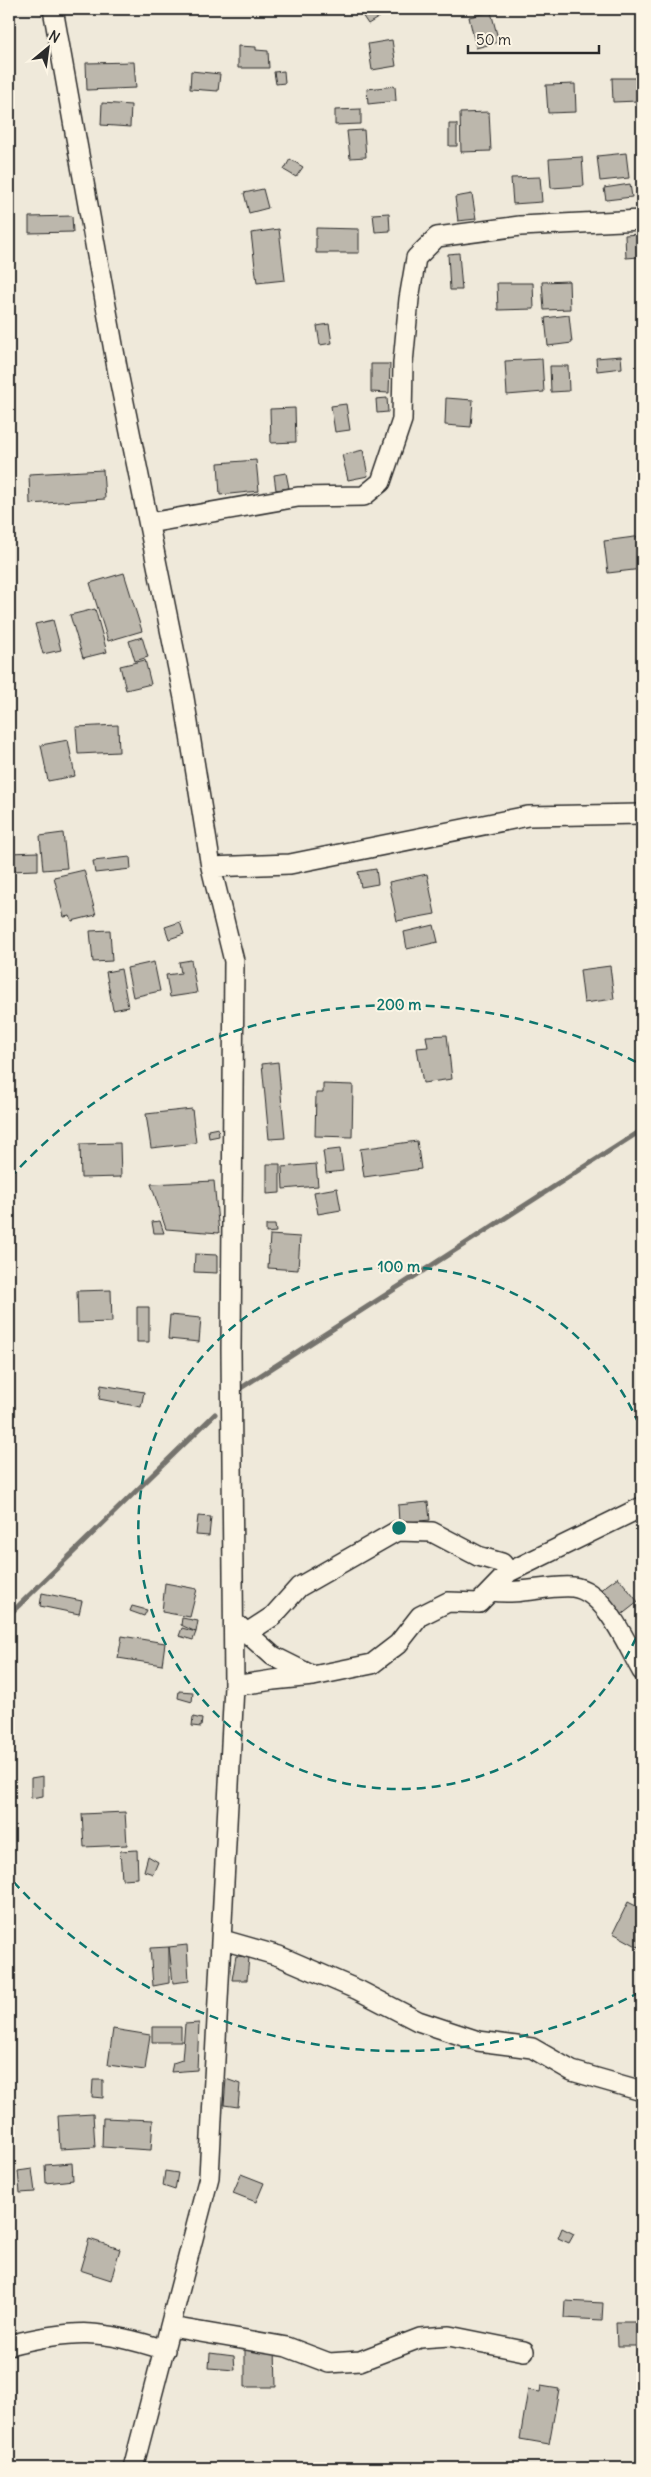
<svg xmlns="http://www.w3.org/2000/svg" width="651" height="2477" font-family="Delius,sans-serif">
<rect width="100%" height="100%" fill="#efe9da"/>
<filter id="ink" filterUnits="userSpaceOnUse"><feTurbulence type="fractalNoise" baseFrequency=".02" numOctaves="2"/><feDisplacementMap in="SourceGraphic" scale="10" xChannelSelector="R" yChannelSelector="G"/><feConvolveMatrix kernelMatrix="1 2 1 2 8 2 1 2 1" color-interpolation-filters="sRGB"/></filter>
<g filter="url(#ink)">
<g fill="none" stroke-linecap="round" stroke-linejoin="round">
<!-- stream -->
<path stroke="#75736d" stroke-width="5" d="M241,1388L642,1130
M9,1615L215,1414"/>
</g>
<!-- building -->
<path fill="#bcb7ac" stroke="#2b2b2b" d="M365,9H390L391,10L368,24L360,12Z
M491,12L499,42L476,48L469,17Z
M392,40L396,66L372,70L368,44Z
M238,46L256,47V50L268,51L269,68H238Z
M134,62L136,88L87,90L86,63Z
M191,71L220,74L218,91L190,89Z
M284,71L285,83L276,84L274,72Z
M612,78H638V101L613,102Z
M575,84L576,112L548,113L546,85Z
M395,86L396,101L368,104L367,89Z
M102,103L131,105L130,127L101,125Z
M361,109V124L335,125V110Z
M489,112L491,151L461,152L460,113Z
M449,124H457V146H449Z
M364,130L366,157L350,158L347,131Z
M626,153L629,178L600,181L597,156Z
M582,157L584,186L551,188L549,159Z
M290,159L303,167L296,177L284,170Z
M540,177L542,202L513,204L511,178Z
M630,184L632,197L606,200L604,188Z
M263,189L268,208L249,213L244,193Z
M472,194L476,219L458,221L455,197Z
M389,213L390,231L375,232L373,214Z
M72,216L73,232L29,233V217Z
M316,228L359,229V253H316Z
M279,229L285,280L257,283L251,233Z
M638,234L639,257L626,258L625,235Z
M459,253L462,290H450L448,254Z
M569,281L570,309L544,310L542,282Z
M497,283H533L534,309L498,310Z
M569,315L572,343L548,346L545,318Z
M329,324L332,343L320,345L317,326Z
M621,356L622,368L597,371L596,358Z
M542,359L544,392L507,395L505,361Z
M371,364H390L389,393L371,392Z
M550,366H568L569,391L551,392Z
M387,398L388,412L377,413L376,399Z
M446,398L473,400L471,427L445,425Z
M346,404L350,430L335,432L331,406Z
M295,408L296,442L271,443L270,409Z
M363,450L368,476L348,480L342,455Z
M256,460L259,491L220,495L218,463Z
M103,470L105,499L30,504L29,474Z
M286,473L289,488L276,490L274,475Z
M642,536V569L608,573L604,541Z
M124,573L142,631L108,641L90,583Z
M95,609L107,652L83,658L70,615Z
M53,620L61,650L43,654L35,624Z
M142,637L148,657L135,661L129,641Z
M145,660L151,684L126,690L120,666Z
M118,725L119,752L78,754L76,727Z
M68,740L75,776L48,781L41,745Z
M63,833L67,868L43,870L40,836Z
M38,852V870L9,871V853Z
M130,857L131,869L95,873L93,861Z
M376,869L378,884L361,887L358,872Z
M84,870L96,915L72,921L70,916L64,917L54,877Z
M427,874L435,914L397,921L389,882Z
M180,922L184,934L169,939L165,927Z
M434,925L438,942L407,949L404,932Z
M110,930L112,961L93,962L90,931Z
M191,960L197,993L170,997L166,975L181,973L179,962Z
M154,962L160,991L133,997L127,968Z
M610,966L614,999L584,1003L580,970Z
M121,969L128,1007L113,1010L106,972Z
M447,1035L452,1079L423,1083L417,1048L428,1047L426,1036Z
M278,1062L285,1138L269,1139L262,1064Z
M323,1084L353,1085L352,1137L315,1136L316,1093H323Z
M192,1109L196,1143L151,1148L146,1114Z
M218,1128L219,1136L209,1138L208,1130Z
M417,1141L421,1169L364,1177L360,1149Z
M120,1143L121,1177L81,1178L80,1144Z
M340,1149L343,1171L326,1173L323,1151Z
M267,1164H280V1193L267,1194Z
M316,1164L318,1186L283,1189L282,1167Z
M214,1181L219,1233L166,1229L151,1184Z
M337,1188L341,1210L318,1214L314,1192Z
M160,1221L164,1233H154L152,1222Z
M266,1225H275L276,1232L266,1233Z
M270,1235L300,1237L298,1270L268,1268Z
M195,1254L217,1255V1273L194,1272Z
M111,1290L112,1322L78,1323L77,1291Z
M137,1307H149V1342H137Z
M170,1315L201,1318L199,1342L168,1339Z
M101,1385L144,1392L141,1407L99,1399Z
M428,1502L430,1520L399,1523L398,1505Z
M198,1516L211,1517L209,1536L196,1535Z
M618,1577L638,1602L620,1616L599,1591Z
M165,1583L197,1589L190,1617L162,1612Z
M42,1593L82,1601L79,1614L40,1606Z
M132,1606L147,1610L144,1616L130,1611Z
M182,1618L198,1621L196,1632L181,1625Z
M182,1628L196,1632L193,1640L179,1636Z
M122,1636L165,1643L162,1665L118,1658Z
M179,1691L193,1692L192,1702L178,1698Z
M193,1717L202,1719L201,1727L192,1726Z
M43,1776V1796L31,1798V1778Z
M125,1812L127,1845L84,1847L82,1814Z
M137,1850L138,1878L122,1879L120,1851Z
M148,1856L158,1862L153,1874L144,1871Z
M628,1902L642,1909V1949L613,1933Z
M187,1945L189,1981L173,1983L169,1947Z
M169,1947V1983L153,1986L150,1948Z
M236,1956L249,1957L247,1980H232Z
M199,2023L197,2070L171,2072L173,2063L182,2060L185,2024Z
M152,2027H181V2042H152Z
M113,2029L150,2035L145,2070L108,2065Z
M226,2079L240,2084L238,2107L224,2105Z
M93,2080H103V2098L92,2097Z
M93,2114L95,2147L60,2149L58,2116Z
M103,2118L153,2120L151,2150L102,2147Z
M72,2163L73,2180L46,2183L45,2165Z
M32,2169L35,2192L20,2193L18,2171Z
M165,2171L178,2173L175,2190L163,2186Z
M241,2174L264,2183L256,2202L233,2193Z
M562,2228L574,2234L569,2243L558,2238Z
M89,2239L120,2249L111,2280L80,2270Z
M565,2301L603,2303L602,2320L564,2318Z
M616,2322H642V2346H617Z
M245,2348H275L276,2387H245Z
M210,2353L234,2356L235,2370L209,2368Z
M541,2386L559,2389L549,2444L520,2439L528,2390L540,2392Z"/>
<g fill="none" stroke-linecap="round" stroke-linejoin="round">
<defs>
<path id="street" d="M53,9L118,373L184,698L211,867L234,961L231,1349L234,1686L209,2177L133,2468
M149,523L298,497L364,496L381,482L402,420L403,363L409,299L416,258L437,237L520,226L642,220
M211,867L290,864L528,816L642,814
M492,1591C521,1595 547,1585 573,1587C606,1591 627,1646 642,1671
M239,1626L273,1656L313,1676
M247,1633L273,1616L299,1587L397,1531L432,1532L478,1556L502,1563L509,1572
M234,1686L273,1680L313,1676L372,1664L398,1644L420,1616L448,1602L479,1603L509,1572L642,1507
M223,1940L279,1956L358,1990L418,2021L478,2041L532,2048L572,2071L642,2091
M171,2327L287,2347L329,2363L360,2361L420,2338L449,2336L524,2351
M9,2345C74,2329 101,2329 165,2350"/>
</defs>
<!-- street casing -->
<use href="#street" stroke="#2b2b2b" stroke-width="22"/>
<!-- street -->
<use href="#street" stroke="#fcf5e5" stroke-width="19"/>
</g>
</g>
<!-- distance rings -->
<g fill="none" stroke="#0f766e" stroke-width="2.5" stroke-dasharray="9 6">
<path d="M642 1624A261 261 0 1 1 642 1432"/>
<path d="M640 1992A523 523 0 0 1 10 1878M10 1178A523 523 0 0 1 640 1064"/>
</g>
<circle cx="399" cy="1528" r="8" fill="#0f766e" stroke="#fcf5e5" stroke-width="2.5"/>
<g font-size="15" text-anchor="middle" font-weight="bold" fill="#0f766e" stroke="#fcf5e5" stroke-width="4" stroke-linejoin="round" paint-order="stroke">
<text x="399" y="1010">200 m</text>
<text x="399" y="1272">100 m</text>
</g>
<!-- margin -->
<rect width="651" height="2477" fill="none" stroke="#fcf5e5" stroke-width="30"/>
<rect x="15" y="15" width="621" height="2447" fill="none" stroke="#2b2b2b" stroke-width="2" filter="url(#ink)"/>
<!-- north arrow -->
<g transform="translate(48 48) rotate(29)" stroke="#fcf5e5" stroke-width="4" paint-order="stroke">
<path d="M0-4L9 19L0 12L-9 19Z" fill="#2b2b2b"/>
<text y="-8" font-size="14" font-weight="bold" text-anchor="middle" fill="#2b2b2b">N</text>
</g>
<!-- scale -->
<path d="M468 45v8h131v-8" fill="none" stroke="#2b2b2b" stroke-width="2.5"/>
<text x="476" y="45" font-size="15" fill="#2b2b2b" stroke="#fcf5e5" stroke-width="4" paint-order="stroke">50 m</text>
</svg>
